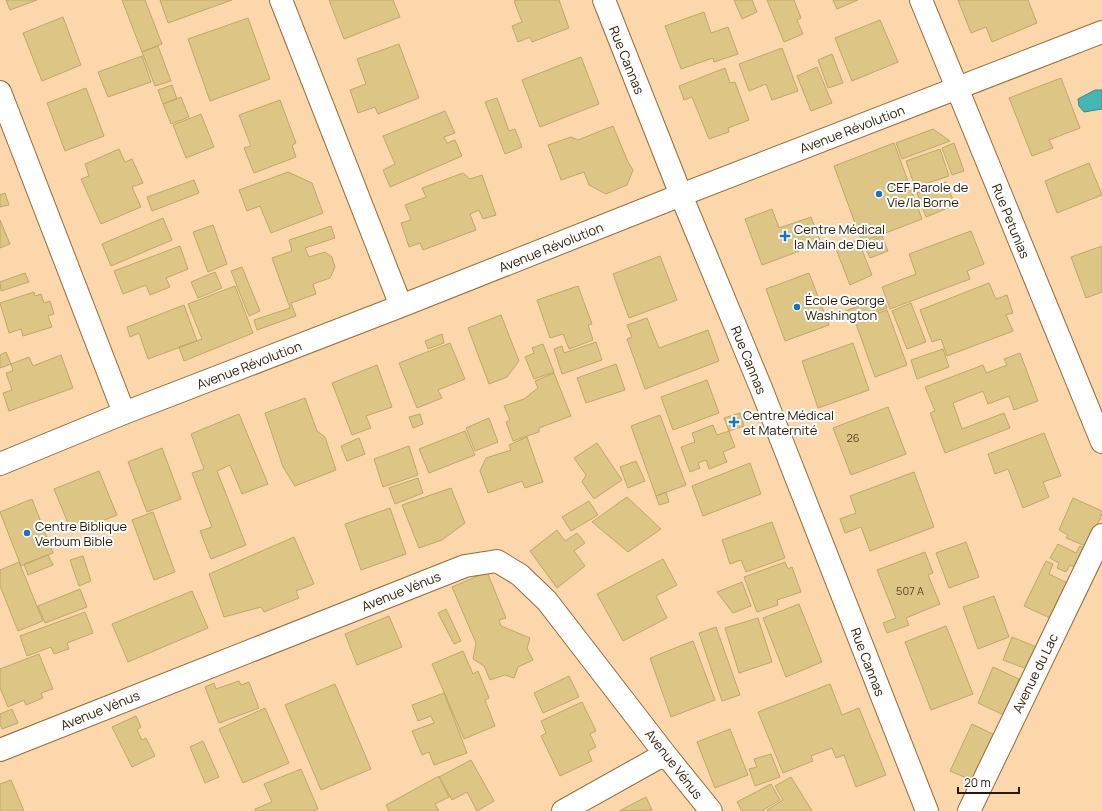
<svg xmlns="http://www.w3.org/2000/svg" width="1102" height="811" font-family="Manrope,sans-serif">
<rect width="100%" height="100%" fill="#fcd7ac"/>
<!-- water -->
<path fill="#45b7b2" stroke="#3d887e" d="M1095,90H1102V109L1084,112L1079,106L1078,99Z"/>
<!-- building -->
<path fill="#dcc585" stroke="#bea768" d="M6,0H37L10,10Z
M122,0H145L162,44L142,52Z
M160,0H232L168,23Z
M329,0H393L400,17L344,39Z
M517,0H559L569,28L532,42L530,37L518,42L512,26L522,22L514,1Z
M734,0H752L757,12L742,19Z
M767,0H794L801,18L797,20L803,34L784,42Z
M833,0H858L837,9Z
M958,0H1028L1037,23L992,42L986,27L971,33Z
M704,12L711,33L728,27L738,54L714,62L713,58L681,69L665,26Z
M63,17L81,65L42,81L23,33Z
M248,18L270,79L210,101L188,39Z
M880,20L898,62L852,81L835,38Z
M399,44L419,98L378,114L375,107L358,113L350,90L366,84L357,59Z
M158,46L171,81L155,86L142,52Z
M782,48L798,91L772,100L766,84L749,91L739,64Z
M832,54L843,83L828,88L818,60Z
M142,56L151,82L108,97L98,72Z
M581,57L599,104L540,127L522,80Z
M817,67L832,103L811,111L797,76Z
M725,68L730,83L735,82L749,120L728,128L729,132L709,139L692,97L684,100L679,86Z
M1061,78L1080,128L1049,140L1053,148L1032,156L1009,98Z
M172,85L177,99L163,104L158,90Z
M86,88L104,136L65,151L47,103Z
M181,97L189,117L171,124L163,104Z
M497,98L509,131L515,129L522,147L505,154L485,102Z
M280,100L296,143L292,145L296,157L254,173L244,148L251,146L239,115Z
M445,111L455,133L444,137L447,143L455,140L462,156L390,187L383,170L395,164L383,136Z
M201,114L214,147L186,158L173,125Z
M613,126L628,162L633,170L627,185L606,194L589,185L584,172L561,180L548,145L571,137L578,140Z
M933,129L950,141L902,159L896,143Z
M894,143L922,219L862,242L834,166Z
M954,143L964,171L952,175L942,148Z
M119,149L125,162L132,159L143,183L132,187L141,207L101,224L81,179L89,176L85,164Z
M940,149L949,176L915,187L906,161Z
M1089,163L1102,195L1057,213L1045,181Z
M288,172L312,183L323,213L271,233L260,206L247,211L239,190Z
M463,173L470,179L482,175L496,215L483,219L479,210L470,214L476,230L423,250L420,243L409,247L401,223L411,220L405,205L426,197L422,188Z
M194,180L199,193L152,211L147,197Z
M946,182L955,205L926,217L917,193Z
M5,193L9,205L0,207V195Z
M772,209L779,228L811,217L821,243L762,265L745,219Z
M163,218L172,240L111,266L102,244Z
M0,220L10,244L0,248Z
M213,225L227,264L208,272L193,232Z
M331,226L335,238L305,248L309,257L325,252L332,257L335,267L330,278L313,284L316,294L291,303L296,316L257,330L254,320L290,308L272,258L292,251L289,240Z
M971,231L984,264L967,271L970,279L890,309L882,287L916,274L909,254Z
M882,236L888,251L870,258L864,244Z
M858,240L872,275L850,285L836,249Z
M180,246L188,269L166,278L170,287L150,295L146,285L123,294L114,271Z
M1102,246V292L1086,298L1071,257Z
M660,256L677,300L629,318L613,274Z
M242,267L260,311L249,316L231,271Z
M215,272L222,288L198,298L191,282Z
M25,273L29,282L1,291L0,282Z
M809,273L829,325L785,341L766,289Z
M989,283L996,299L1007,295L1013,313L1006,315L1013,331L947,356L941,339L932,342L920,310Z
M235,286L253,333L184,361L179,347L202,339L188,304Z
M578,286L592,324L588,325L593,340L569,349L563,334L550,338L537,300Z
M34,292L35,296L41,294L44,303L50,301L54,314L48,316L52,327L23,336L21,329L9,333L0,303Z
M883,297L887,308L849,322L845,311Z
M911,303L926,342L907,349L892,311Z
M184,305L197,341L148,359L139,333L130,337L127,327Z
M887,310L907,365L875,377L855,321Z
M501,315L519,361L507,377L489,384L468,328Z
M647,318L659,348L708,330L719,361L645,389L627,339L632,337L627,325Z
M442,334L444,343L428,349L425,341Z
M596,342L602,360L562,374L554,349L562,346L564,353Z
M450,343L465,379L438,390L442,398L417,408L399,363Z
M853,343L869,390L818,408L802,361Z
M543,344L554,372L534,379L525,357L534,353L532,348Z
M943,349L949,367L917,379L911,360Z
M6,352L11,364L0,368V355Z
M1020,353L1038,401L1014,410L1009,396L988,404L983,391L953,403L962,429L1004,413L1010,428L945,453L930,413L935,411L925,387L983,365L986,373L1007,365L1004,359Z
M61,355L73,388L9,411L3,393L12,390L6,373L13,371L11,364L29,357L33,366Z
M616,364L625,390L586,403L577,378Z
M377,365L392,407L366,416L371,428L352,435L332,383Z
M554,373L571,416L539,428V432L513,441L506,422L510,420L504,406L524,399L538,388L535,381Z
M707,380L719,413L673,430L661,397Z
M305,398L317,431L325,437L336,470L295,486L283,467L265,413Z
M888,407L906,454L851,475L833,428Z
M740,413L744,426L729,431L724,418Z
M239,414L268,484L242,494L230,465L217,471L246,545L211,559L200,531L212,527L192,473L204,469L191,434Z
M420,414L423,424L413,428L409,417Z
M660,415L686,485L656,496L631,426Z
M489,418L498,442L475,451L466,428Z
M713,425L717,435L729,431L735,447L723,452L727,462L709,469L706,460L698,463L700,468L690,472L681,447L695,442L692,433Z
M465,431L475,455L429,473L419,449Z
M1044,433L1061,476L1043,482L1049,497L1023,508L1008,469L995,474L988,454Z
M527,437L543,482L525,488L522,481L488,493L480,471L486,458L511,450L509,445Z
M359,438L365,454L347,461L341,446Z
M597,443L622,480L594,499L582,482L586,475L574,458Z
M409,446L418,475L383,487L374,459Z
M162,448L181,499L147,512L128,462Z
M636,461L645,481L628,488L620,467Z
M750,463L761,494L703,516L692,486Z
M99,471L117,515L72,533L54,489Z
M914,472L934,527L870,551L861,527L845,533L840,519L856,513L850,496Z
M418,478L423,493L395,504L389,488Z
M451,488L465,523L442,540L419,548L402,505Z
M666,492L669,502L659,505L656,496Z
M627,497L661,529L628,552L592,522Z
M1073,498L1102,511V514L1088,547L1066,538L1068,535L1059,530Z
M32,499L53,553L21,566L0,512Z
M589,501L598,515L571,531L562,517Z
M390,508L406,554L361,570L345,524Z
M153,512L175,572L154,580L132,520Z
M772,522L785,558L746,572L741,560L730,564L722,540Z
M557,530L565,541L577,533L585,543L574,551L585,566L557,588L530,551Z
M294,537L314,584L296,591L299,598L264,612L261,607L224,617L209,574Z
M966,542L979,577L949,588L936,553Z
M1058,544L1076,553L1080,546L1088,550L1078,569L1070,565L1066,572L1057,568L1059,563L1050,558Z
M925,552L933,573L928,575L940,604L906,618L909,625L887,633L883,623L896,618L877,570Z
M48,555L53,565L28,575L24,564Z
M83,556L91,581L79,586L70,560Z
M663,559L677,585L656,596L667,618L623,641L597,594Z
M1046,561L1053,564L1049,574L1067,583L1050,618L1024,606Z
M19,562L43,621L18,631L0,586V570Z
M785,562L788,569L792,567L801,592L777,600L778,605L757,612L744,577Z
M487,572L506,618L499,620L501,626L530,638L527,648L533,660L518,667L514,678L505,675L490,680L484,666L473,659L476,643L452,587Z
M742,582L751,606L733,613L717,592Z
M80,589L87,607L45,623L38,606Z
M192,591L208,628L128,662L112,624Z
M994,596L1009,637L978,649L963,607Z
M799,604L822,662L786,677L763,618Z
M446,609L461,641L454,644L438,613Z
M85,612L93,633L67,643L69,649L54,654L51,647L27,656L20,636Z
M389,616L402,647L357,665L345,634Z
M758,618L772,662L739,673L725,628Z
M946,626L973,694L931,710L905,642Z
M716,627L740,695L722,701L699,633Z
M1012,637L1039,648L1030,670L1003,660Z
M693,641L715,700L671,717L650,658Z
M463,651L473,674L478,671L489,698L485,700L495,726L464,739L432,664Z
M39,654L53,689L41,693L43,698L26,705L24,700L8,707L0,688V669Z
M993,667L1019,679L1004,715L978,703Z
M569,676L579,697L543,713L534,693Z
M239,681L241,685L249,682L259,708L219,723L205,687L214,683L216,689Z
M335,684L371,769L321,790L285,705Z
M830,684L842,715L859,708L886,775L856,787L844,755L836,758L832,748L811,756L813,761L783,773L758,712Z
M444,693L467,753L434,765L429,752L422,755L412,731L434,723L431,716L418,721L412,705Z
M582,702L596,731L590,734L596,747L588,751L592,761L560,776L541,736L546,733L541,721Z
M265,708L289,763L243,783L219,729Z
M12,709L18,723L2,729L0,724V714Z
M136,716L141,727L137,730L142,740L146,738L155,756L132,767L112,727Z
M972,724L997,736L976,782L950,771Z
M730,729L748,775L715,788L697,742Z
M203,741L219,777L205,783L190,747Z
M771,754L780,777L755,786L749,769L757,767L754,759Z
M471,760L494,801L477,811L467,792L452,800L439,777Z
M301,769L318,809L313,811H255V809L272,802L264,784Z
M439,776L449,797L435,804L439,811H389L386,805Z
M791,777L812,811H768L767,810L783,800L775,786Z
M11,780L24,811H0V784Z
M771,784L780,800L763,810L764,811H742L737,802Z
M646,797L652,810L619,811Z"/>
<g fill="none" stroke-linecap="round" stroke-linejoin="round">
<defs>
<path id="minor" d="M281,0L401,306
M604,0L681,195L761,388L927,811
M921,0L1102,442
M0,92L124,413
M0,464L124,413L401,306L681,195L1102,32
M0,750L465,566L497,561L520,575L547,601L665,754L711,811
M563,811L665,754
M969,811L1102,535"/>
</defs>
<!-- minor casing -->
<use href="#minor" stroke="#956b38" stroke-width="24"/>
<!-- minor -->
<use href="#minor" stroke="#fff" stroke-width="22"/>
</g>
<!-- markers -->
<g fill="#1a73c0" stroke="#fff" stroke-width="1.5">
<circle cx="879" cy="194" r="4"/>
<path d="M783 230h4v4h4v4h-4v4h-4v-4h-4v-4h4z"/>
<circle cx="797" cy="307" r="4"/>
<path d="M732 416h4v4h4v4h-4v4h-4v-4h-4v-4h4z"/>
<circle cx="27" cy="533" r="4"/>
</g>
<g text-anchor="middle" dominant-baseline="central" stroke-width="4" stroke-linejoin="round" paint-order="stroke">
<!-- number labels -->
<g font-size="11" fill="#564424">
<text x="853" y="437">26</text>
<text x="910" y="590">507 A</text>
</g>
<!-- street labels -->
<g font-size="13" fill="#291904" stroke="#fff">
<text transform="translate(627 60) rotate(68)">Rue Cannas</text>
<text transform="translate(852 129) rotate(-21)">Avenue Révolution</text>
<text transform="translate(1011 221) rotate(68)">Rue Petunias</text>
<text transform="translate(551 247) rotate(-22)">Avenue Révolution</text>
<text transform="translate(749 360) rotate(68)">Rue Cannas</text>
<text transform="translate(249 365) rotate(-21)">Avenue Révolution</text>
<text transform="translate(401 591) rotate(-22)">Avenue Vénus</text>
<text transform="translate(868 662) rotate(69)">Rue Cannas</text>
<text transform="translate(1035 673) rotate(-64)">Avenue du Lac</text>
<text transform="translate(100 710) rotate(-22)">Avenue Vénus</text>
<text transform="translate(674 764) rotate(52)">Avenue Vénus</text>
</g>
<!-- poi labels -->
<g font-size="13" fill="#291904" stroke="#fff" text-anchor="start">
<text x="887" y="187">CEF Parole de<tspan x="887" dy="15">Vie/la Borne</tspan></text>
<text x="794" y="229">Centre Médical<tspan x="794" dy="15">la Main de Dieu</tspan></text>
<text x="805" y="300">École George<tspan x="805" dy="15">Washington</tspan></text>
<text x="743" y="415">Centre Médical<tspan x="743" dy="15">et Maternité</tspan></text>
<text x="35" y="526">Centre Biblique<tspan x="35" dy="15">Verbum Bible</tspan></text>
</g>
</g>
<!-- scale -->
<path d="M958 787v6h61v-6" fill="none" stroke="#291904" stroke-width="2"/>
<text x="964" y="787" font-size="12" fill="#291904" stroke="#ffffff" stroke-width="3" paint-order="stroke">20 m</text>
</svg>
